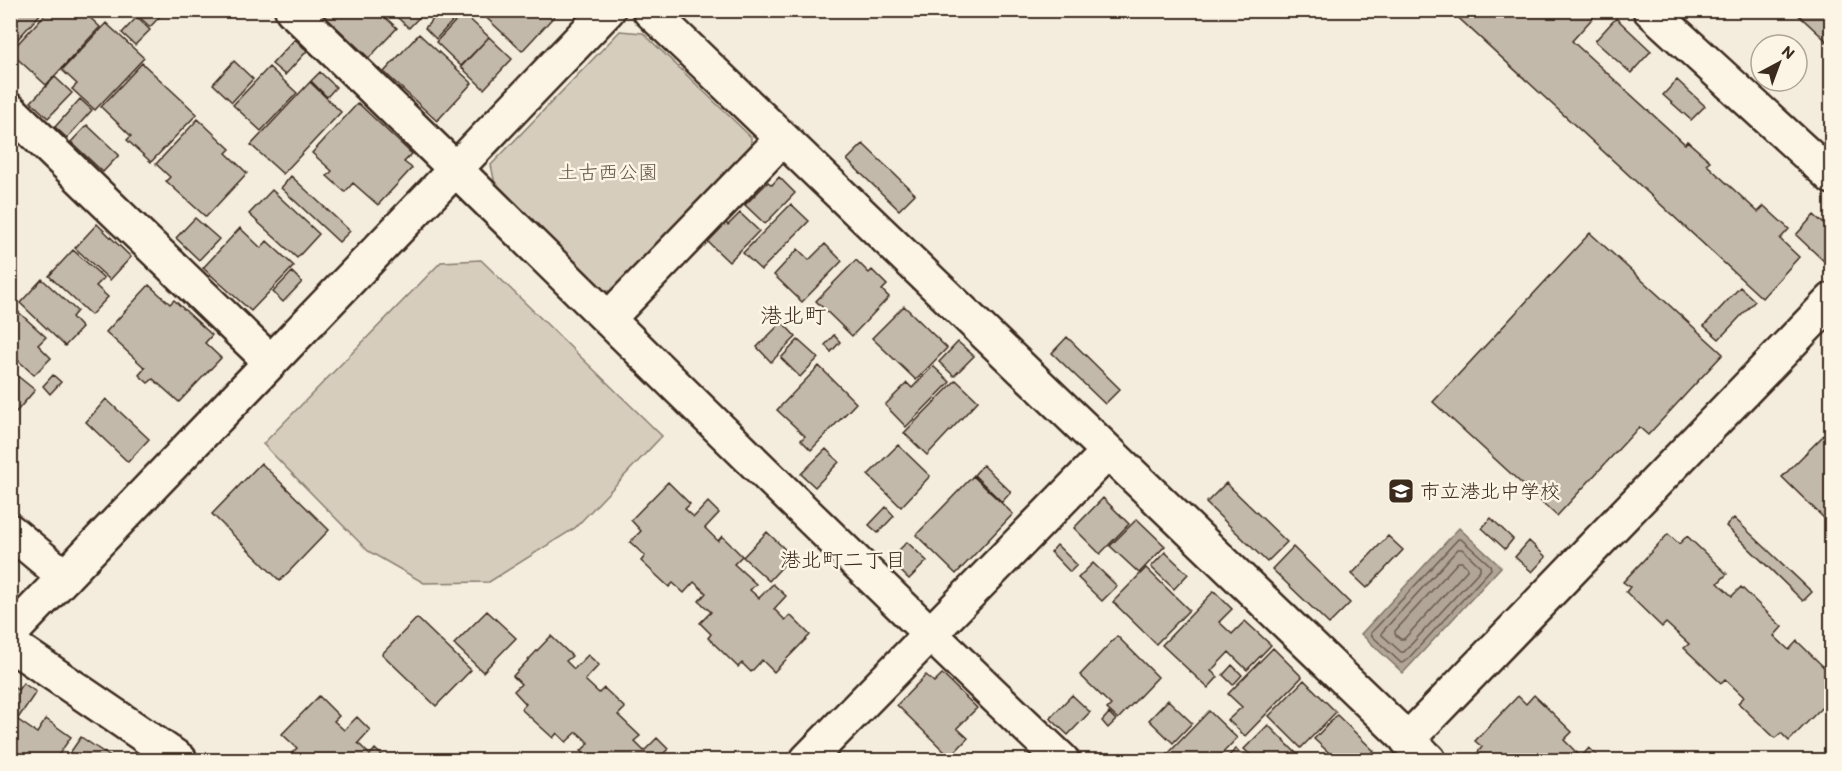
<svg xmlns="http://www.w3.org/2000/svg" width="1842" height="771" font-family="Itim,'Klee One',sans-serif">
<rect width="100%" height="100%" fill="#f4eddd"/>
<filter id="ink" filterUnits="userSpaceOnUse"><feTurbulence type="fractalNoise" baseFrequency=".0167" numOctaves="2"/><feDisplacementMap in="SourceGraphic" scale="12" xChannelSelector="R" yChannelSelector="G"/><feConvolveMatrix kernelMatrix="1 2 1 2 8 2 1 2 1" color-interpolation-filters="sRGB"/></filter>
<g filter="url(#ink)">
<!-- green -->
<path fill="#d6cdbd" stroke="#887c6e" stroke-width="1.5" d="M620,31L643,33L751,137V150L620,291H601L496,189L491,165Z
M481,260L662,436L575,528L489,582L424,583L368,551L263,444L441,262Z"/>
<!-- water -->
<path fill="#b0a596" stroke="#817466" stroke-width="1.5" d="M1459,528L1501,567L1403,673L1361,634Z"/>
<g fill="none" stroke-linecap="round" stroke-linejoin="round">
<!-- shore -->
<path stroke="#6a5b4e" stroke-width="1.5" d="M1458,539H1461L1490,565L1491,569L1405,662L1401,663L1372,636L1371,633Z
M1458,549H1462L1480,566V570L1404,652H1401L1382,635V632Z
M1458,562H1462L1467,567V570L1404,639H1400L1395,634V631Z"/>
</g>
<!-- building -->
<path fill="#c3b9aa" stroke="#3b2a1e" stroke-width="1.5" d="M10,10H44L16,41L10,35Z
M49,10H82L100,27L46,85L10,52Z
M132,10H166L150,27Z
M318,10H377L397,28L369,58Z
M389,10H426L409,28Z
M441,10L462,11L436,39L425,28Z
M478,10H560L522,51Z
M1450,10H1545L1550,15L1554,10H1596L1598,12L1572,41L1685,144L1687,141L1710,161L1706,164L1758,212L1764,206L1789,229L1780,239L1799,257L1762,298Z
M1793,10H1832V46Z
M463,13L489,37L461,66L436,42Z
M137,17L150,30L135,45L122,33Z
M1616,18L1651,51L1631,73L1595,41Z
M106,23L144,58L95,110L72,89L77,84L62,70Z
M419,34L472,83L437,121L384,72Z
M489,37L512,59L484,89L461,67Z
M295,39L307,51L285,75L272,64Z
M234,61L253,79L232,102L213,84Z
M142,63L197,114L151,162L127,140L131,136L101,107Z
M269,67L297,93L261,131L233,105Z
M320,72L336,87L327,97L311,81Z
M55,77L72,93L48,118L31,102Z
M1677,80L1705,106L1691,120L1663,95Z
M310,82L341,112L283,174L251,145Z
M80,99L92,110L67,138L55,127Z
M358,103L412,154L404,162L412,168L378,205L353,183L345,192L327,176L332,171L312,153Z
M198,119L230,149L226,153L247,173L206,217L166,181L170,177L156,164Z
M87,125L119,155L103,172L71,142Z
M863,144L915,194L899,210L847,160Z
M291,176L350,231L339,242L281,188Z
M779,177L795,193L765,224L745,205L768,182L772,185Z
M272,190L319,234L297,258L249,214Z
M791,204L809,221L761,270L743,253Z
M740,213L759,231L729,262L707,241L725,222L728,225Z
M1814,215L1832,231V258L1826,263L1796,235Z
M195,218L219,239L199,260L176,238Z
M97,224L131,257L110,280L75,248Z
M240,228L261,248L267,241L294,266L251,311L203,268Z
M1590,233L1723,354L1648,435L1639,427L1557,516L1433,402Z
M825,244L842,261L802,302L774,275L798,249L809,260Z
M73,250L104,278L96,286L108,297L91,315L49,276Z
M856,260L869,273L872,270L887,285L882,290L889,297L852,336L816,301Z
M292,272L302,282L283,302L273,292Z
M42,279L77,311L72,317L82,328L65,346L20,303Z
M149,285L170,304L174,300L212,335L205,343L221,358L179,402L153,379L148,383L139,375L145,368L106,332Z
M1740,287L1755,301L1719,339L1704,326Z
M904,306L947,348L916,380L872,338Z
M14,308L46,337L38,345L51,358L34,375L10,353V312Z
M782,322L796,337L771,362L757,347Z
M834,335L840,342L831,352L825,345Z
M1067,337L1120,389L1105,404L1052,353Z
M798,340L818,358L800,377L781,358Z
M958,342L974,356L954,376L939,362Z
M819,366L856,403L811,450L801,440L805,436L777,410Z
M933,366L950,382L906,427L885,405L907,383L912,388Z
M10,370L35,390L10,419Z
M53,375L61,382L50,394L43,386Z
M956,380L978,401L927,455L904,433Z
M106,399L149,439L128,462L86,422Z
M1832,427V526L1782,477Z
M898,445L930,476L901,507L868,475Z
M826,449L839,462L815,487L801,474Z
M261,463L329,530L280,581L212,514Z
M983,465L1011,492L1002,502L974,475Z
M973,476L1013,514L956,574L916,535Z
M668,482L690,504L685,509L694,517L708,502L719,513L705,528L718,541L722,536L742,556L734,564L756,584L750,590L759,598L773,584L786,596L774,609L785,620L790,615L810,635L774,672L762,660L751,672L742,663L738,667L708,638L711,634L700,623L711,612L699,601L706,593L694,582L684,593L673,583L669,587L641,561L645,556L630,542L641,531L631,520Z
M1226,483L1287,542L1267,562L1206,503Z
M1103,498L1129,524L1100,554L1074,528Z
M886,507L894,516L878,533L869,525Z
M1491,518L1513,539L1505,549L1482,528Z
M1734,518L1812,592L1803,601L1726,526Z
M1137,519L1165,546L1139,573L1110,546Z
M767,532L792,556L769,581L743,557Z
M1668,534L1679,544L1687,536L1727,574L1718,583L1732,596L1741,587L1782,627L1774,636L1789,650L1797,641L1832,675V687L1829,689L1832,691V697L1789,741L1781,733L1775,738L1738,703L1744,697L1725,679L1721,683L1684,648L1689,644L1666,623L1662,627L1626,592L1630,587L1623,582Z
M1388,536L1403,550L1367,588L1352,574Z
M1529,541L1546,557L1532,572L1515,557Z
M907,542L927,561L909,579L889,560Z
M1057,545L1077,565L1070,572L1051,552Z
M1293,547L1350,603L1329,624L1272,569Z
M1165,552L1188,574L1174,589L1151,567Z
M1093,563L1117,586L1102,601L1078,578Z
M1146,568L1189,610L1156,644L1113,602Z
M1214,591L1232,609L1219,622L1232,634L1245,621L1271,645L1247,670L1229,652L1211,671L1218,677L1208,688L1162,645Z
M487,611L516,638L483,672L454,644Z
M417,618L471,670L436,706L382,654Z
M551,636L572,656L566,661L574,669L588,655L599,665L585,680L599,693L604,688L625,708L618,715L640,736L634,741L644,751L657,738L668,749L657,760H591L581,751L589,743L577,732L566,742L557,733L553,738L521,709L526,704L514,691L521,684L513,676Z
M1117,636L1158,677L1118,719L1107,709L1111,705L1080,675Z
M1273,648L1302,677L1245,736L1228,720L1242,707L1228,694Z
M1232,665L1242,675L1233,685L1223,675Z
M942,674L977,708L957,728L968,738L950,757L897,705L926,675L934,682Z
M1304,680L1336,712L1301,748L1269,716Z
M23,683L36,692L10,730V688L12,686L18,690Z
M1072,695L1090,712L1068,735L1050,718Z
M1534,695L1572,732L1564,740L1581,757L1589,748L1602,760H1487L1478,752L1482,747L1475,741L1518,696L1526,704Z
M319,696L339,716L334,721L344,730L357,717L370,730L358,743L370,755L375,749L387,760H289L287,758L297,748L282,734Z
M1168,700L1192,723L1173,743L1149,720Z
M1209,711L1237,738L1216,760H1162Z
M1109,713L1116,720L1108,728L1102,721Z
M1337,715L1374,751L1364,760H1337L1314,739Z
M46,719L71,737L55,760H10V731L18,720L37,733Z
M1268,725L1303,760H1256L1244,749Z
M81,737L115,760H65Z
M1236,749L1248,760H1224Z"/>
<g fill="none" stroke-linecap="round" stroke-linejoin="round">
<defs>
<path id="minor" d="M292,10C550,259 802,514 1062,760
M649,10L1429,760
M1650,10L1832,177
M10,110L271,362
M608,319L782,139
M10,531L65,577
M10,634L608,10
M10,644L180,760
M1407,740L1832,300
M807,760L1108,452"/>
</defs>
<!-- minor casing -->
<use href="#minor" stroke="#3b2a1e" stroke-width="38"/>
<!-- minor -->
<use href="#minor" stroke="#fcf5e5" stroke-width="33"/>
</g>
</g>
<!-- icons -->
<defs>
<symbol id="school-square" viewBox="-11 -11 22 22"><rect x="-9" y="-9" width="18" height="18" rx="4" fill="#3b2a1e" stroke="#fcf5e5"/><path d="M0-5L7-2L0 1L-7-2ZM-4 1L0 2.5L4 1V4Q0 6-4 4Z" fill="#fff"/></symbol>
</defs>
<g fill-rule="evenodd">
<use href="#school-square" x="1386" y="476" width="30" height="30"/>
</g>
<g text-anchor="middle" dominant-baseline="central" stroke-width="5" stroke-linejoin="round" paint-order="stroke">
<!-- park labels -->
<g font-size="20" fill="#625346" stroke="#fcf5e5">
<text x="608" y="172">土古西公園</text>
</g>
<!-- poi labels -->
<g font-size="20" fill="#3b2a1e" stroke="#fcf5e5" text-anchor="start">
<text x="1420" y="491">市立港北中学校</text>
</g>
<!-- neighbourhood labels -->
<g font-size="21" fill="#3b2a1e" stroke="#fcf5e5">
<text x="843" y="559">港北町二丁目</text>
</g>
<!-- quarter labels -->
<g font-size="22" fill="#3b2a1e" stroke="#fcf5e5">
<text x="793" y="315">港北町</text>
</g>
</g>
<!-- margin -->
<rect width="1842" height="771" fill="none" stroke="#fcf5e5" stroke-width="36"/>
<rect x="18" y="18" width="1806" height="735" fill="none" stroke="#3b2a1e" stroke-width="2" filter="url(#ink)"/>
<!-- north arrow -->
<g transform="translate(1779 63) rotate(41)"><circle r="28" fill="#fcf5e5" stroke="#afa495" stroke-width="1.5"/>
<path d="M0-4.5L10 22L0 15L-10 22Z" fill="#3b2a1e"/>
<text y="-9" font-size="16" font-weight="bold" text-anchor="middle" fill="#3b2a1e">N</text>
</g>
</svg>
